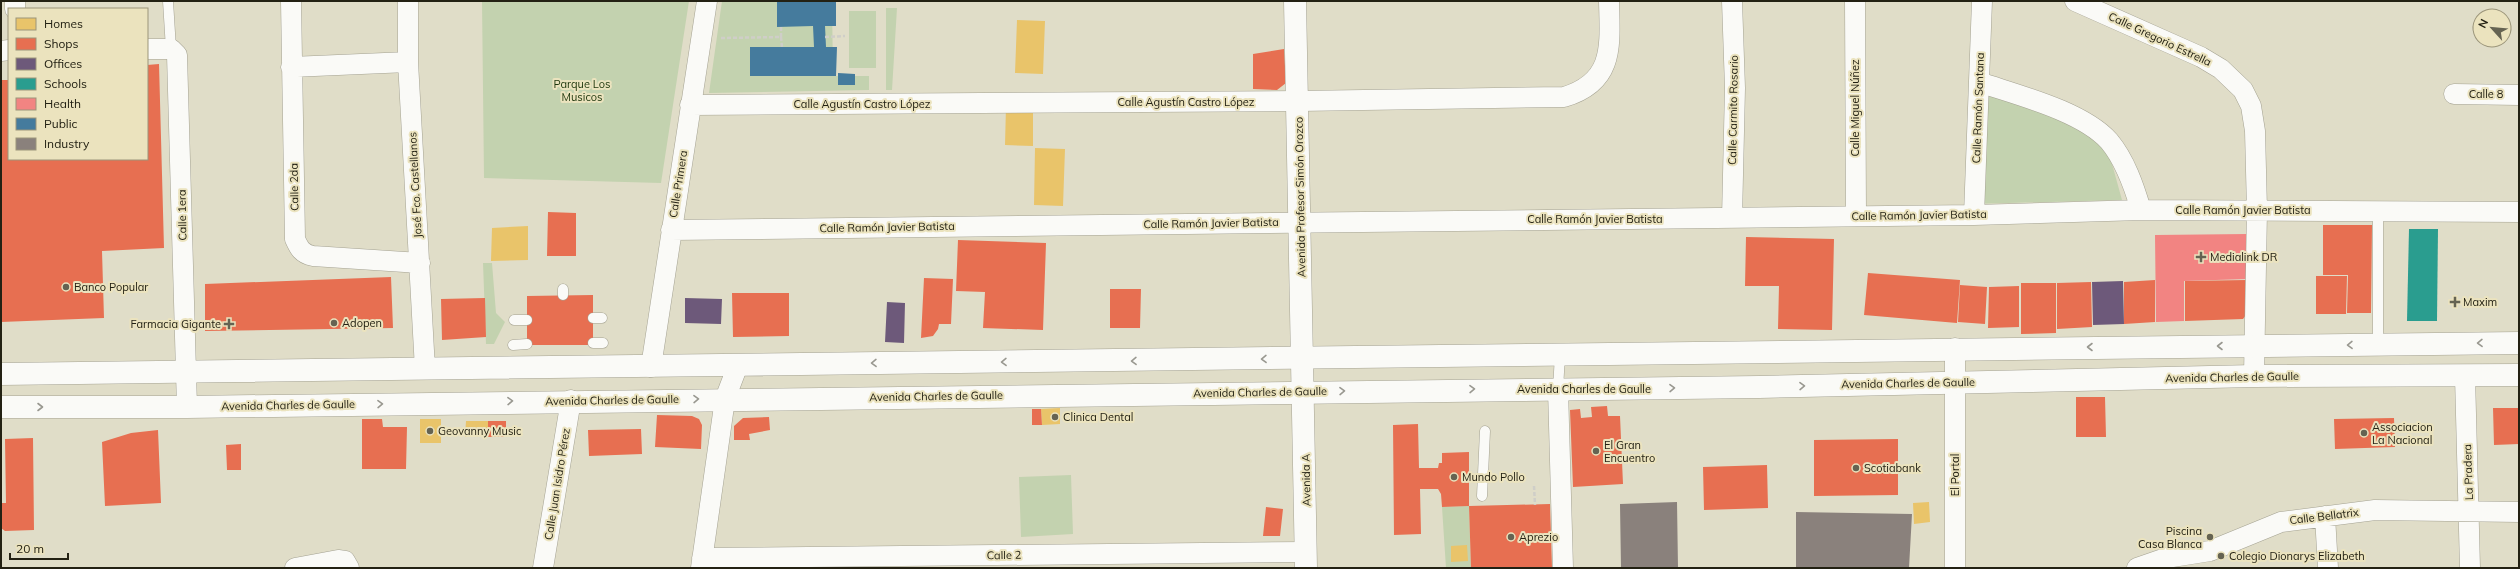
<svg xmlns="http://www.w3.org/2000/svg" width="2520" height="569" font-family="Mulish,sans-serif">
<rect width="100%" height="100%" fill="#e0ddc8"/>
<!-- green -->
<path fill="#c3d2af" d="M482,1H689L661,183L484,178Z
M722,1H832L833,76H869V90L709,93Z
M886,8H897L892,90H886Z
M849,11H876V68H849Z
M1974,92L2069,116L2109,153L2122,200L1971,204Z
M483,263H492L496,313L505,322L494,344H486Z
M1071,475L1073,534L1021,537L1019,477Z
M1469,506L1471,568H1446L1442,507Z"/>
<!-- homes -->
<path fill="#e9c46a" d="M1017,20L1045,21L1043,74L1015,73Z
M1006,106H1033V146L1005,145Z
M1035,148L1065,149L1063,206L1034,205Z
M528,226V260L491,261L492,228Z
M1060,408V424L1042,425L1041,409Z
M420,419H441V443H420Z
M466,421H488V437H465Z
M1929,502L1930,522L1914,524L1913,503Z
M1467,545L1468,561L1451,562V546Z"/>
<!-- shops -->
<path fill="#e76f51" d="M1284,49L1286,83L1277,90L1253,89V54Z
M159,64L164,248L102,251L104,318L1,322V80H9V159H147V65Z
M548,212L576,213V256H547Z
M2323,225H2372L2371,313H2347L2348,275H2323Z
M1746,237L1834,239L1832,330L1778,329L1779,286H1745Z
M958,240L1046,243L1043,330L983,328L985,292L956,291Z
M1868,273L1960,280L1957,323L1864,315Z
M2316,276H2347L2346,314H2316Z
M391,277L393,328L205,331V284Z
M924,278L953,279L951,324H939L938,329L933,336L921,338Z
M2155,280V322L2124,324V282Z
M2247,280L2246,315L2243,319L2185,321V281Z
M2091,282L2092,327L2057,329V283Z
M2021,283H2056V333L2021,334Z
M1960,285L1987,287L1985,324L1958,322Z
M2019,286V327L1988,328L1989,287Z
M1110,289H1141L1140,328H1110Z
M732,293H789V336L733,337Z
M593,295V345H527V296Z
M485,298L486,337L442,340L441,299Z
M2076,397H2105L2106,437H2076Z
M1607,406L1608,416H1620L1623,484L1573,487L1570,410L1580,409L1581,418L1592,417L1591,407Z
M2493,408H2519V444L2494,445Z
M1032,409H1041L1042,425H1032Z
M657,415L692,416L699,419L702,425L701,449L655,447Z
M769,417L770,430L749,434L750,440H734V426L743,418Z
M2394,418L2395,447L2335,449L2334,419Z
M362,419H382L383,427H407L406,469H362Z
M488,421H506V437H488Z
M1418,424L1419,468H1438L1439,463H1442V453L1469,452V506L1442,507L1441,494L1438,489H1420L1421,534L1394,535L1393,425Z
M641,429L642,454L589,456L588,430Z
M158,430L161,503L105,506L102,442L131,433Z
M33,438L34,530L5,531L1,528V503H6L5,439Z
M1898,439V495L1814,496V440Z
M241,444V470H227L226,445Z
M1767,465L1768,508L1704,510L1703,467Z
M1550,504L1552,568H1471L1469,506Z
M1266,507L1283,509L1280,536H1263Z"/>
<!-- offices -->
<path fill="#6d597a" d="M2123,281L2124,324L2093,325L2092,282Z
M685,298L722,299L721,324L685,323Z
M887,302L905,303L904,343L885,342Z"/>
<!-- schools -->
<path fill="#2a9d8f" d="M2409,229H2438L2437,321H2407Z"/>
<!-- health -->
<path fill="#f28482" d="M2247,234V279L2184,281V321L2156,322L2155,235Z"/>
<!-- public -->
<path fill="#457b9d" d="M777,1H836V26H825L826,47H837L836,76H750V47H814L813,26L777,27Z
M838,73L855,74V85H838Z"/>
<!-- industry -->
<path fill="#8a817c" d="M1677,502L1678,568H1621L1620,504Z
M1796,512L1912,514L1909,568H1796Z"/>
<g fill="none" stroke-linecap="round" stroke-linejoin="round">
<defs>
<path id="lane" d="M168,1L171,49
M2378,212V344
M563,289V295
M593,318H602
M514,320H527
M593,343H603
M513,345L527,344
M1558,389L1560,355
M1482,496L1485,431"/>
<path id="street" d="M291,1L295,239C299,248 302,254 313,256L420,263
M408,1V62L425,369
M1855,1L1856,216
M2075,1L2201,57L2221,69L2243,90L2251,106L2255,131L2257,210L2254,376
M15,9V1
M147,49H171L177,55L187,407
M1,51L9,50
M291,67L408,62
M1979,82C2017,95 2082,111 2109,141C2125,160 2134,186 2141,210
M2454,94L2519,95
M690,105L1299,101L1564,97C1615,82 1610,45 1609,1
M1974,215L1982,1
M1732,218L1735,88L1732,1
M671,230L1974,215L2141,210L2519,212
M651,367L707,1
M2465,376L2470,568
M1558,389L1563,568
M2325,516L2328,568
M702,558L1306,552
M295,568L338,560L345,561L349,568
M543,568L571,400
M701,568L725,399L738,365
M1955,568V348
M2137,568L2166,558L2210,551L2281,522L2375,510L2519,512"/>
<path id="secondary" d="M1295,1L1306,568"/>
<path id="primary" d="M1,374C840,365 1680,351 2519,343
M1,407H187L1759,387L2254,376L2519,375"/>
</defs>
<!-- lane casing -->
<use href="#lane" stroke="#a4a292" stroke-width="11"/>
<!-- street casing -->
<use href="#street" stroke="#a4a292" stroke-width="21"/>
<!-- secondary casing -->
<use href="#secondary" stroke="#a4a292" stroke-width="23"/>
<!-- primary casing -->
<use href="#primary" stroke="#a4a292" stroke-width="23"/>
<!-- path -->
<path stroke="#cfcec8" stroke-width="2.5" stroke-dasharray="4 2" stroke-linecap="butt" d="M781,37V27
M825,37L845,36
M721,38L781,37L782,47
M1534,486L1535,505"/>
<!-- lane -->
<use href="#lane" stroke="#fafaf7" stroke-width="10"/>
<!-- street -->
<use href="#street" stroke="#fafaf7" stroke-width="20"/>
<!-- secondary -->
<use href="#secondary" stroke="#fafaf7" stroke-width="22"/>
<!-- primary -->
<use href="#primary" stroke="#fafaf7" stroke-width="22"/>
</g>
<!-- one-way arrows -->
<defs><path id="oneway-chevron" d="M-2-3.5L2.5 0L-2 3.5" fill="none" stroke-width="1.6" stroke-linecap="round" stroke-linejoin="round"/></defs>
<g stroke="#999890">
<use href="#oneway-chevron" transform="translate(2480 343) rotate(179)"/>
<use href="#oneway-chevron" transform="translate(2350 345) rotate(179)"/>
<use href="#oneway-chevron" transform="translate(2220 346) rotate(180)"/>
<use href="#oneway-chevron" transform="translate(2090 347) rotate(180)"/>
<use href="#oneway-chevron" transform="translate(1264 359) rotate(179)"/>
<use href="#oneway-chevron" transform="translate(1134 361) rotate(179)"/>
<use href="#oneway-chevron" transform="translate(1004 362) rotate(179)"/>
<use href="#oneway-chevron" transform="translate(874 363) rotate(179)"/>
<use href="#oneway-chevron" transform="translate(1802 386) rotate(-1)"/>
<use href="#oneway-chevron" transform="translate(1672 388) rotate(-1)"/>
<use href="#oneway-chevron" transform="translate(1472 389) rotate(-1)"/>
<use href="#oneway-chevron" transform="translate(1342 391) rotate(-1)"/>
<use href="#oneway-chevron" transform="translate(696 399) rotate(-1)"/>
<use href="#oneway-chevron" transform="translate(510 401) rotate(-1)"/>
<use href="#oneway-chevron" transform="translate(380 404) rotate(-1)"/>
<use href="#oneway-chevron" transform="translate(40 407)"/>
</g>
<!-- markers -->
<g fill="#656352" stroke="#ebe3be" stroke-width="1.5">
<path d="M2199 251h4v4h4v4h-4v4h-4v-4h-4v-4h4z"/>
<circle cx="66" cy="287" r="4"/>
<path d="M2453 296h4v4h4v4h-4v4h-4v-4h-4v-4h4z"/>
<circle cx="334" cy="323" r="4"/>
<path d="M227 318h4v4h4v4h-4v4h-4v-4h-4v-4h4z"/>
<circle cx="1055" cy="417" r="4"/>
<circle cx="430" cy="431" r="4"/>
<circle cx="2364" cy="433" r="4"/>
<circle cx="1596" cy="451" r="4"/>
<circle cx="1856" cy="468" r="4"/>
<circle cx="1454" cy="477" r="4"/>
<circle cx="1511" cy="537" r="4"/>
<circle cx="2210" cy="537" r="4"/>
<circle cx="2221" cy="556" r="4"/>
</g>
<g text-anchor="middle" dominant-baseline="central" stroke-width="4" stroke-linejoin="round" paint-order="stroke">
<!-- street labels -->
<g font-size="11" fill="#232113" stroke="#ebe3be">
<text transform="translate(2160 39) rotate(25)">Calle Gregorio Estrella</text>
<text x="2486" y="94">Calle 8</text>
<text x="1186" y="102">Calle Agustín Castro López</text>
<text x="862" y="104">Calle Agustín Castro López</text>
<text transform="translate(1855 108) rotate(-90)">Calle Miguel Núñez</text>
<text transform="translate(1978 108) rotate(-88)">Calle Ramón Santana</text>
<text transform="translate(1733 110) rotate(-89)">Calle Carmito Rosario</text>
<text transform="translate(678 184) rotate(-81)">Calle Primera</text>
<text transform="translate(415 185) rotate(-93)">José Fco. Castellanos</text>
<text transform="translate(294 187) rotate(-91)">Calle 2da</text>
<text transform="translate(1300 197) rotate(-91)">Avenida Profesor Simón Orozco</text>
<text x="2243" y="210">Calle Ramón Javier Batista</text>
<text transform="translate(182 215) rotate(-91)">Calle 1era</text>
<text transform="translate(1919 215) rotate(-1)">Calle Ramón Javier Batista</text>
<text x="1595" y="219">Calle Ramón Javier Batista</text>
<text transform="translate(1211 223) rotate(-1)">Calle Ramón Javier Batista</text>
<text transform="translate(887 227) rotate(-1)">Calle Ramón Javier Batista</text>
<text transform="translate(2232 377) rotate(-1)">Avenida Charles de Gaulle</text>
<text transform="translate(1908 383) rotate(-1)">Avenida Charles de Gaulle</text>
<text x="1584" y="389">Avenida Charles de Gaulle</text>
<text transform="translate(1260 392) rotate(-1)">Avenida Charles de Gaulle</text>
<text transform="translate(936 396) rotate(-1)">Avenida Charles de Gaulle</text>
<text transform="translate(612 400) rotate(-1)">Avenida Charles de Gaulle</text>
<text transform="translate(288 405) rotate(-1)">Avenida Charles de Gaulle</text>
<text transform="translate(2468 472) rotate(-92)">La Pradera</text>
<text transform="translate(1955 475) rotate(-90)">El Portal</text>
<text transform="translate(1306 480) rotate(-91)">Avenida A</text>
<text transform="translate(557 484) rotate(-81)">Calle Juan Isidro Pérez</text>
<text transform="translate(2324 516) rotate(-7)">Calle Bellatrix</text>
<text transform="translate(1004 555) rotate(-1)">Calle 2</text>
</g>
<!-- park labels -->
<g font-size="11" fill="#1c350b" stroke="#ebe3be">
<text x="582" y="84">Parque Los<tspan x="582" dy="13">Musicos</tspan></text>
</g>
<!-- poi labels -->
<g font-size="11" fill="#232113" stroke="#ebe3be" text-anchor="start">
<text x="2210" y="257">Medialink DR</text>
<text x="74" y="287">Banco Popular</text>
<text x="2463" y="302">Maxim</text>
<text x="342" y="323">Adopen</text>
<text x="221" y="324" text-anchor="end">Farmacia Gigante</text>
<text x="1063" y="417">Clinica Dental</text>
<text x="2372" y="427">Associacion<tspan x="2372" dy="13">La Nacional</tspan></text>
<text x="438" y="431">Geovanny Music</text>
<text x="1604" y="445">El Gran<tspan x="1604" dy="13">Encuentro</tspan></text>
<text x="1864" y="468">Scotiabank</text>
<text x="1462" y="477">Mundo Pollo</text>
<text x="2202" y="531" text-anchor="end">Piscina<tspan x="2202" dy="13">Casa Blanca</tspan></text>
<text x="1519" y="537">Aprezio</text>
<text x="2229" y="556">Colegio Dionarys Elizabeth</text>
</g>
</g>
<!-- border -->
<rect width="2520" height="569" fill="none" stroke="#232113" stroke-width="4"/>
<!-- legend -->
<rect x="8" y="8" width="140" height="152" fill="#ebe3be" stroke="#9b957a"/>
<rect x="16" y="18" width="20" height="12" fill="#e9c46a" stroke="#9b957a"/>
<text x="44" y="28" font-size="12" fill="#232113">Homes</text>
<rect x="16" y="38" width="20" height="12" fill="#e76f51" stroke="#9b957a"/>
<text x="44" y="48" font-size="12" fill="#232113">Shops</text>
<rect x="16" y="58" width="20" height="12" fill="#6d597a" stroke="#9b957a"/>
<text x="44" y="68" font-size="12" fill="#232113">Offices</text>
<rect x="16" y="78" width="20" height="12" fill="#2a9d8f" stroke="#9b957a"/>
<text x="44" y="88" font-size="12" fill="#232113">Schools</text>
<rect x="16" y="98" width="20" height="12" fill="#f28482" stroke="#9b957a"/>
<text x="44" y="108" font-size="12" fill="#232113">Health</text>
<rect x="16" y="118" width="20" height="12" fill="#457b9d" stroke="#9b957a"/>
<text x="44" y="128" font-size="12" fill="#232113">Public</text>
<rect x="16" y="138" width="20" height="12" fill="#8a817c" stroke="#9b957a"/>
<text x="44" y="148" font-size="12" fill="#232113">Industry</text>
<!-- north arrow -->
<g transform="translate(2492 28) rotate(297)"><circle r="19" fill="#ebe3be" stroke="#9b957a"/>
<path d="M0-3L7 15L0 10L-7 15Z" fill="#656352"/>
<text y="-6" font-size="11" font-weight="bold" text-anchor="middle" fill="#232113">N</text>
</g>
<!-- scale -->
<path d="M10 553v6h58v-6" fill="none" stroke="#232113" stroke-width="2"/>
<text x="16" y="553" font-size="12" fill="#232113" stroke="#ebe3be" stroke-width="3" paint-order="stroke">20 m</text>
</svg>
